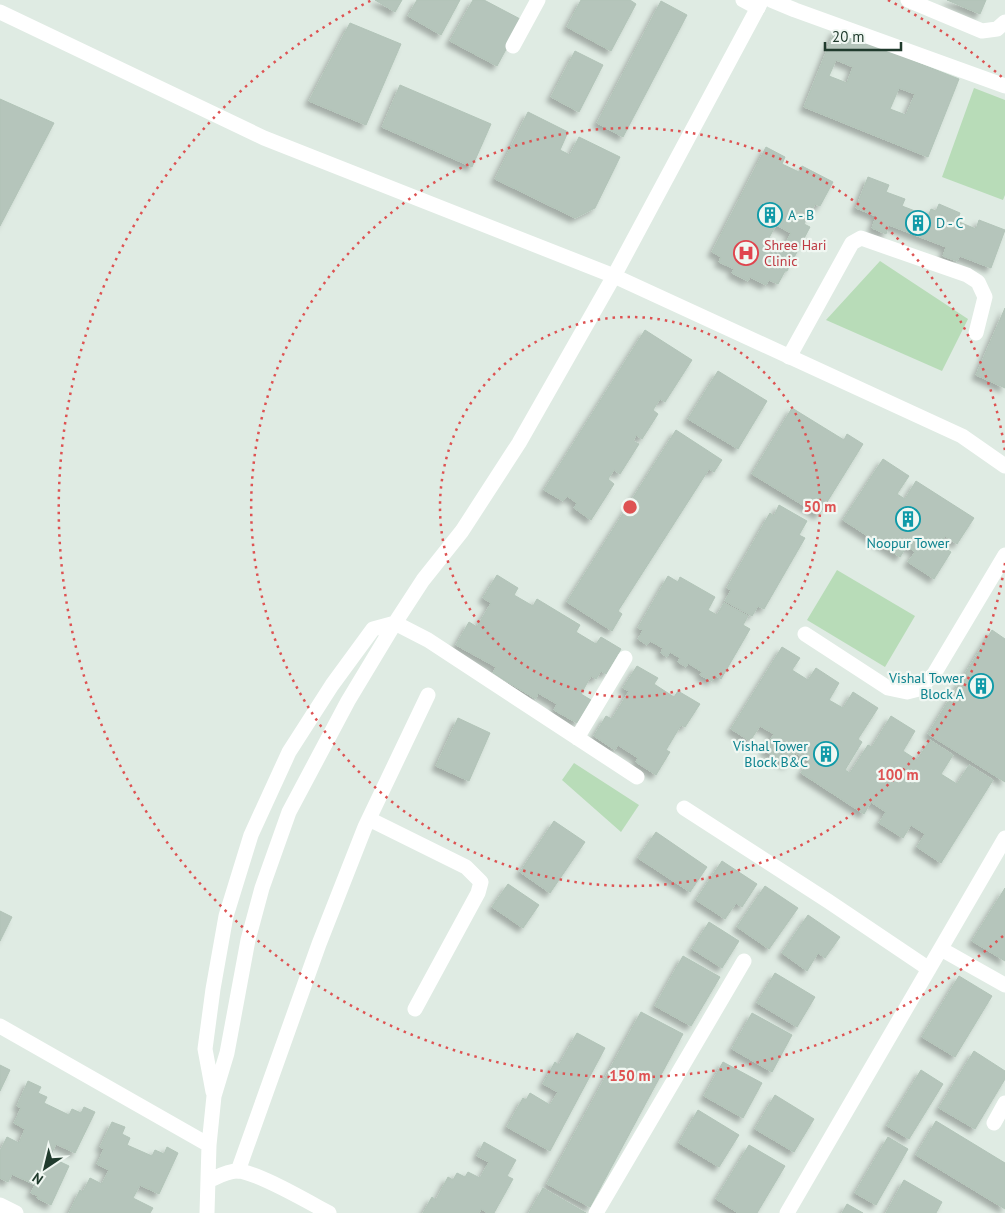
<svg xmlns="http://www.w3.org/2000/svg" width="1005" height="1213" font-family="'PT Sans',sans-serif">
<defs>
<filter id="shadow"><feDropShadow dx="-4.5" dy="4.5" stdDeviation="2.5" flood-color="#0004"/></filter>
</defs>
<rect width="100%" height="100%" fill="#dfebe3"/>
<!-- green -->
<path fill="#b8dcb8" d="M974,88L1005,100V195L1003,200L942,177Z
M880,261L968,319L942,371L826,320Z
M837,570L915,616L885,667L807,620Z
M574,763L639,805L621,832L562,780Z"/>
<!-- building -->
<path fill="#b5c5bb" stroke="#b2c4b8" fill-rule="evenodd" filter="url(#shadow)" d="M375,0H402L395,12Z
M417,0H460L441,35L408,16Z
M473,0H484L522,20L497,66L450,41Z
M581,0H630L636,4L611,51L567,27Z
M947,0H986L980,14Z
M661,1L687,15L623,137L597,123Z
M350,23L401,44L366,125L309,101Z
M835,30L959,79L928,157L804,107ZM836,60L853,67L847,83L829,76ZM899,88L915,94L906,115L890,109Z
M575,51L603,65L579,112L551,97Z
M400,85L491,124L472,167L382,127Z
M0,99L54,123L0,226Z
M528,112L568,132L560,150L570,155L579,137L620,157L595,208L575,218L495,179Z
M766,147L785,157L782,164L799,172L802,166L833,182L820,206L815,204L804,224L810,227L787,271H785L778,284L769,280L766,285L750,277L748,281L732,273L734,269L719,262L721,257L712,252ZM776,225L791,233L781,253L765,245Z
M868,177L889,185L886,192L905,199L902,206L928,216L931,209L936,211L939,204L960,213L957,221L976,229L979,220L1005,230L991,268L960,256L957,261L943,256L946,247L889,225L886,234L872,228L876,216L856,208Z
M1005,308V388L976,375Z
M645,330L692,360L665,402L660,399L653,410L658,414L642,439L636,435L633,441L639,444L620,474L614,470L608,479L614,484L591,520L574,508L577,503L567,496L563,501L544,490Z
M718,371L767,401L738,449L688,419Z
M792,408L844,440L847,434L863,444L819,515L752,474Z
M676,430L722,460L714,472L709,469L618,611L622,614L612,631L567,602Z
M883,459L909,476L897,494L905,499L916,481L974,518L957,544L945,536L940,545L951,552L934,579L908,562L915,552L907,546L900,557L843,520Z
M779,505L807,521L799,535L805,538L764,609L758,606L752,616L725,601L731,590L727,588L770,513L774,516Z
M497,575L518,588L514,595L533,606L537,599L580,625L576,632L596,644L601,637L621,649L606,674L601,671L596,679L591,676L581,694L591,700L577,723L554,710L557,704L538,693L536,699L493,673L496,667L456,645L469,622L477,627L491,603L483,598Z
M668,576L678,582L680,577L715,597L708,610L717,615L724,603L748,616L743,625L750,629L721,679L715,675L712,681L700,675L702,672L688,663L686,667L678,662L680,658L670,652L667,657L661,653L663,648L650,641L647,645L638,639L643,630L638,628Z
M992,630L1005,639V782L928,734Z
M782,647L800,658L792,670L808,680L816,668L839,683L829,700L843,708L853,692L878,708L858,739L862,742L845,770L850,773L868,745L872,747L891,716L915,731L903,751L917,760L930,740L953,755L941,774L957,784L969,765L993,780L941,863L917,847L925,834L911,825L903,838L879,823L886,812L871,802L864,814L801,773L809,761L795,753L787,765L764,750L774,734L760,726L750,741L731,729Z
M637,666L658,678L654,684L674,697L678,691L700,704L685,727L681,725L666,750L670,752L656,775L636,762L638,758L618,745L615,750L594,736L606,716L612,719L629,691L623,688Z
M458,718L490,733L469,781L436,766Z
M554,821L585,842L550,893L520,872Z
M656,832L707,867L690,892L638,858Z
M722,861L757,884L742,907L736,903L725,919L696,900Z
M508,884L539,905L523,928L492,907Z
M765,886L798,908L769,949L737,927Z
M1005,888V961L972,941Z
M0,911L12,917L0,941Z
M808,915L840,937L825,958L818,953L807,971L782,953Z
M709,922L739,941L722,968L692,949Z
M683,956L720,977L691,1026L655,1006Z
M775,973L815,997L797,1027L757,1003Z
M959,976L992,996L955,1057L922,1037Z
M641,1012L683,1034L590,1207L547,1184Z
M752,1013L792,1035L772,1072L732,1049Z
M577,1033L605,1048L550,1151L507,1127L523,1098L526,1100L530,1093L550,1105L558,1092L543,1084L555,1062L559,1065Z
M974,1051L1005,1071V1079L975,1129L939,1108Z
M723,1062L762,1083L743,1118L704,1096Z
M0,1065L10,1070L0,1091Z
M921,1070L943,1084L909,1139L887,1126Z
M28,1081L41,1087L38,1093L47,1097L44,1103L69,1115L72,1109L81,1113L84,1107L95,1112L75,1153L56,1144L50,1157L69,1166L51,1205L37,1198L38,1196L31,1193L35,1185L12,1174L8,1182L0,1178V1151L7,1137L19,1143L25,1129L14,1123L21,1108L17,1106Z
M775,1095L814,1119L794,1152L755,1129Z
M698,1110L739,1135L719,1167L679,1143Z
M936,1121L1005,1163V1209L916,1155Z
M112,1122L125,1127L122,1134L130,1138L127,1145L152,1156L155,1150L164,1154L167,1147L178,1153L159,1194L140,1185L133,1198L153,1208L150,1213H69L80,1190L83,1192L90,1178L102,1184L109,1170L97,1164L104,1149L100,1147Z
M888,1137L908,1149L876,1205L855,1193Z
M484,1142L516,1160L507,1176L513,1179L494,1213H488L481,1209L479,1213H423L432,1197L436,1200L448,1177L453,1180L457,1173L465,1177L468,1172L480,1178L489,1162L477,1156Z
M749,1145L785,1166L757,1213H738L716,1199Z
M904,1180L942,1202L936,1213H886Z
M543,1188L586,1213H529Z
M847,1204L863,1213H842Z"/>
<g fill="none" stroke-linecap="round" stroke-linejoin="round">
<!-- minor -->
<path stroke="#fff" stroke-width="15" d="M743,0L758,8
M771,0L795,10L1005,86
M908,0L982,31L997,29L1005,22
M513,46L538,0
M789,357L852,243L861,238L967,275L978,282L985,297L976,333
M395,623L428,640L637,777
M805,634L888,688L907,692L919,689L934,674L1005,555
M577,738L625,658
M684,808L828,901L929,969
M369,819L466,867L481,882L478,893L415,1009
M941,949L1005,985
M994,1123L1005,1103
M238,1171L319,944L365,827L428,695
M0,1205L16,1213
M596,1213L744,961
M787,1213L1005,838"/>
<!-- tertiary -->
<path stroke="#fff" stroke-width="15" d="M0,12L264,138L614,276L962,436L1005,466
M0,1026L209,1145
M213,1092L205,1049L213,989L226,916L251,835L289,752L332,685L373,629L395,623
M208,1181C217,1177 227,1171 237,1171C256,1171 310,1203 329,1213
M207,1213L209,1145L214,1096L227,1053L248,940L262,888L289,812L348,701L395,623L423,580L462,531L519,443L614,276L762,0"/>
</g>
<!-- distance rings -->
<g fill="none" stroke="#de5252" stroke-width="2.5" stroke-dasharray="2.5 5">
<circle cx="630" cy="507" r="190"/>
<path d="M1005 563A379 379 0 1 1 1005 451"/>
<path d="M1003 936A569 569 0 1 1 372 0M888 0A569 569 0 0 1 1003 78"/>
</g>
<!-- icons -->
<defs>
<symbol id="building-ring" viewBox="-11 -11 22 22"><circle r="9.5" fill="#f0f7f2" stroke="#0f9aa8" stroke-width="1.5"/><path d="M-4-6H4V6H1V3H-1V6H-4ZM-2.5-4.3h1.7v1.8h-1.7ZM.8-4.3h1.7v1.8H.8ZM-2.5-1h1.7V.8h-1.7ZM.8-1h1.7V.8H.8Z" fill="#0f9aa8"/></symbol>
<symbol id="hospital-ring" viewBox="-11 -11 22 22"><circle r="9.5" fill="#f0f7f2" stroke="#e0444e" stroke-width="1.5"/><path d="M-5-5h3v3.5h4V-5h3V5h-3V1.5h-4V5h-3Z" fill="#e0444e"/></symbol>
</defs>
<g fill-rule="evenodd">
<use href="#building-ring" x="756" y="201" width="28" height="28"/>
<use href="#building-ring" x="904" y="209" width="28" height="28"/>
<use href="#hospital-ring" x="732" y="239" width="28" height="28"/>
<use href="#building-ring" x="894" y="505" width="28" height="28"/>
<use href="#building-ring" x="967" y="672" width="28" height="28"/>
<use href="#building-ring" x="812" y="740" width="28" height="28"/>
</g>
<g text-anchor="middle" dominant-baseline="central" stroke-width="4.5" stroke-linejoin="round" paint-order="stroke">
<!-- culture labels -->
<g font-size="14" fill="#0d838f" stroke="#f0f7f2" text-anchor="start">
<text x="788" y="215">A - B</text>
<text x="936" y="223">D - C</text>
<text x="908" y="543" text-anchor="middle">Noopur Tower</text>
<text x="964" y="678" text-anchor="end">Vishal Tower<tspan x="964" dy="16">Block A</tspan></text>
<text x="808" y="746" text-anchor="end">Vishal Tower<tspan x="808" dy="16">Block B&amp;C</tspan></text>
</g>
<!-- health labels -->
<g font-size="14" fill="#be3a42" stroke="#f0f7f2" text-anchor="start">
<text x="764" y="245">Shree Hari<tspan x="764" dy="16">Clinic</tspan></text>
</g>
</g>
<circle cx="630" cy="507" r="8" fill="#de5252" stroke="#f0f7f2" stroke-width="2.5"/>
<g font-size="15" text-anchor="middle" font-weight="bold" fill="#de5252" stroke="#f0f7f2" stroke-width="4.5" stroke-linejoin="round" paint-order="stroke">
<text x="820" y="512">50 m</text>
<text x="898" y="780">100 m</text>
<text x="630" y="1081">150 m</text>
</g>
<!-- north arrow -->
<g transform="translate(45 1168) rotate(215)" stroke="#f0f7f2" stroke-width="4" paint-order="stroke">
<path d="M0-4L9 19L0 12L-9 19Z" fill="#203b2d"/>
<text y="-8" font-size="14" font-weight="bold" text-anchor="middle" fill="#203b2d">N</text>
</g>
<!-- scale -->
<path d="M825 42v8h76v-8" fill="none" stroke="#203b2d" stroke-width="2.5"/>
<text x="832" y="42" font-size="15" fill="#203b2d" stroke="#f0f7f2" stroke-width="4" paint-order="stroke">20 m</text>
</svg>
